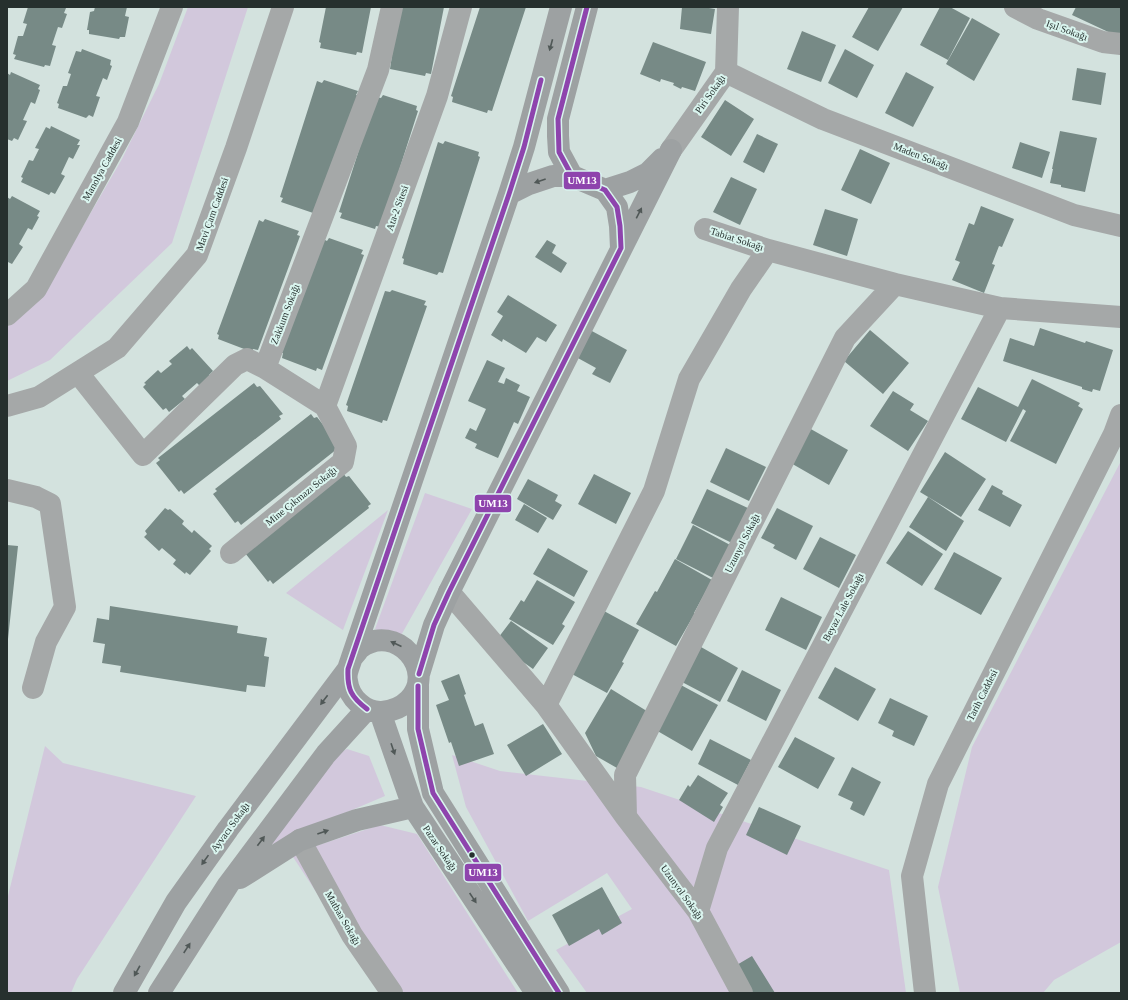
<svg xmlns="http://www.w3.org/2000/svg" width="1128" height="1000" font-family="'Times New Roman',serif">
<rect width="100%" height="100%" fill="#d3e2de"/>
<!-- green -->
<path fill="#d2c8dc" d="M188,7H248L172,243L50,360L7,381V324L54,276L122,159L159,84Z
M1121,461V942L1054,980L1043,993H960L938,887L972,747Z
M425,493L472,509L399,639L375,629Z
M388,510L343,630L286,593Z
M45,746L63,763L196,796L77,979L71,993H7V900Z
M347,749L369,756L385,796L279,841L247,858L325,761Z
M452,755L500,771L641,787L889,870L906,993H587L556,950L632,909L607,873L528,921L466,807Z
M380,825L417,834L518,993H383L291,854Z"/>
<!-- building -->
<path fill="#778a86" d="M28,7H62L66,8L64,13L67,14L62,28L58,27L52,45L56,46L50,66L45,65L44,67L14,59L16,55L13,54L18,36H23L27,24L23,23Z
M95,7H127L125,16L129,17L125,37H120L119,39L89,34V30H87L90,12L94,11Z
M326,7H371L362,53L357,52L356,55L320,48L321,43L319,42Z
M399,7H444L431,74L426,73L425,76L390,69Z
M480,7H526L492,111L488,110L487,113L452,102L453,97L451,96Z
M682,7H703L715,9L711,34L680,29Z
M869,7H903L878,51L852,37Z
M940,7H950L970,18L948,60L920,45Z
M1076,7H1121V32L1119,37L1072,15Z
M972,18L1000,34L974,81L946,64Z
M802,31L836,45L821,82L787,69Z
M653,42L706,62L695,91L682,87L681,89L673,85L674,83L661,79L660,82L640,74Z
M82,49L111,60L110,65L112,66L107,80L103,78L96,96L100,97L93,117L89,115L86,118L58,108L59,104L57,103L63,86H67L71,74L68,73L76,51L81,52Z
M845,49L874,65L857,98L828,83Z
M1077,68L1106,73L1101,105L1072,100Z
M11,72L40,85L38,89L40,90L35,104L31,102L23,120L27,121L18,140L14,138L12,141L7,139V73L10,75Z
M906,72L934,87L913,127L885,113Z
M324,80L358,91L356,95L359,96L316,214L281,202L283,198L280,197L317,81L322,83Z
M383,95L417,106L416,110L418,111L381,227L376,226L375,229L340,218L342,213L339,212L376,97L381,98Z
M725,100L754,119L731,156L701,137Z
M51,126L80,140L77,145H80L73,159L69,157L61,174L65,176L55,194L51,192L49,195L21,182L23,178L21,177L29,160L33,161L39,149L35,148L46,127L50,129Z
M1060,131L1097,138L1085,192L1061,187V185L1050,183L1053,169H1052Z
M757,134L778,144L764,173L743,162Z
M445,141L479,152L478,156L480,157L443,273L439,272L437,275L403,264L404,259L402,258L438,142L443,144Z
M1020,142L1050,152L1042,178L1012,168Z
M860,149L890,163L871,204L841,190Z
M731,177L757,189L740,225L713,212Z
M12,196L40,211L37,216L39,217L32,230L28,228L19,244L23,247L12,264L8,262L7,263V197L10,199Z
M981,206L1014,219L1002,247L999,246L992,264L995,265L984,293L952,280L960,262L955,260L969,223L974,225Z
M825,209L858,219L847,256L813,245Z
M265,219L299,231L297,235L300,236L258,350L253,349L252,352L218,339L219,335L217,334L259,220L263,222Z
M329,238L363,250L361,254L364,255L322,370L317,368L316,371L282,358L283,353H281L323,239L327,241Z
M547,240L556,245L552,253L567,263L561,273L535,257Z
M392,290L426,301L424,305L427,306L387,421L383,420L382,423L347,411L348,406L346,405L385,291L390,292Z
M508,295L557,325L546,342L537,337L526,353L503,339L502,342L491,335L503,316L497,312Z
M1040,328L1085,343L1086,341L1113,350L1100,391L1093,389L1092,392L1082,389V387L1003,361L1010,338L1034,346Z
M590,330L627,350L610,383L592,374L596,368L576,357Z
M870,330L909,363L883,394L844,361Z
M187,346L190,350L192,348L213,371L209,375L211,377L200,386L197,383L182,396L185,399L169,412L166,408L163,410L143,387L146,384L144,383L158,370L161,373L172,364L169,361Z
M487,360L505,368L498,382L504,384L506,378L520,385L517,391L530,397L518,424L514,422L498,458L475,448L477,444L465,438L470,428L476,431L486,409L468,401Z
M1032,379L1080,403L1078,406L1083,409L1056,464L1010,441L1026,411L1023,409L1006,442L961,419L978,387L1018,407Z
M254,383L257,387L260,386L283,414L279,416L281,419L184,494L181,490L179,492L156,463L160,460L158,458Z
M893,391L914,404L910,410L928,421L908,451L870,426Z
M311,414L314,418L317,417L339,445L337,449L241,525L238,521L235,523L213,494L217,491L215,489Z
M809,428L848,450L829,485L789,462Z
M726,448L766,467L749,501L710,482Z
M945,452L986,479L961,517L920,492Z
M343,473L346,477L349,476L371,504L368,506L369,508L273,584L270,580L268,582L245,553Z
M594,474L631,493L616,524L578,504Z
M528,479L558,495L555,501L562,505L553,520L517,499Z
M992,485L1003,491L1002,494L1022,505L1010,527L978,510Z
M707,489L750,509L734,544L691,523Z
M928,497L964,521L946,551L909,527Z
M524,504L547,518L538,533L515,520Z
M165,508L168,510L170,509L184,521L182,524L192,533L194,530L212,546L209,549L211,551L190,575L186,572L185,574L173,564L176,560L162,548L159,551L144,537L147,534L145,531Z
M777,508L813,526L796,560L773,548L775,545L761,538Z
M693,525L732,546L715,579L676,559Z
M908,531L943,554L922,586L886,563Z
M820,537L856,555L839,588L803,569Z
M7,545L18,546L8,639H7Z
M548,548L588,571L574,597L533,574Z
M954,552L1002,578L981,615L934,589Z
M675,559L712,580L694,613H695L676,646L636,624L655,591L657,592Z
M537,580L575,602L562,624L565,626L553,645L509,619L521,600L524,602Z
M781,597L822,617L806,650L765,630Z
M110,606L238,626L237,633L267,638L264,656L269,657L265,687L247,685L246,692L120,672L121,666L102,663L105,644L93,642L97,618L109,620Z
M604,611L639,630L622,662L624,663L607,693L570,673Z
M511,621L548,648L533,669L495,642Z
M701,647L738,668L720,702L682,682Z
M835,667L876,689L858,721L818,698Z
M742,670L781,690L766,721L727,701Z
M459,674L466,694L464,695L475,726L483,723L494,754L459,766L451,742L449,743L436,705L449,700L441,681Z
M679,684L718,705L692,751L654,729Z
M611,689L650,713L617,768L596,756L585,733Z
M890,698L928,716L914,746L892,736L894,731L878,723Z
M543,724L562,754L526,776L507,745Z
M795,737L835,758L818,789L778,767Z
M710,739L751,760L738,785L698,764Z
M852,767L881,782L864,816L850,809L853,802L838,795Z
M698,775L728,793L720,805L723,807L714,822L679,800L688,785L690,787Z
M759,807L801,826L787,855L746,835Z
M602,887L622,923L602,935L599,929L569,946L552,915Z
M752,956L775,993H751L735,966Z"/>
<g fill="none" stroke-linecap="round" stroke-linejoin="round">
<!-- minor -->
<path stroke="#a5a8a8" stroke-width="22" d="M1015,7L1038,19L1103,42L1121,44
M726,72L823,119L1074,215L1121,226
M671,150L726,72L728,7
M705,229L768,250
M7,315L36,289L128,122L172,7
M78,373L143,455L235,365L247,359L265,368L378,70L392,7
M7,406L39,397L117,348L197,255L236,148L283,7
M325,406L437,96L461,7
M7,490L36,497L50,504L65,607L46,642L33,688
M231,553L343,462L346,446L325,406L265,368
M449,592L546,705L626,817
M546,705L654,491L689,379L741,289L768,250L895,284L1000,308L1121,317
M300,840L352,935L392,993
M698,911L717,848L1000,308
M742,993L698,911L626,817L625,775L845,338L895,284
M925,993L912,876L938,784L1114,434L1121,415"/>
<!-- major -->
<path stroke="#9da1a2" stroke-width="22" d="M572,176L559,152L558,136V119L587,7
M605,190L630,182L648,173L662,159
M509,194L529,184L553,176H572L605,190L617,207L620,226L621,248
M352,657C355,655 357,651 360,648C396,621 438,671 409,700C401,708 393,711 382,712C365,713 349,698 347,681C346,677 347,672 348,669L509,194L524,147L561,7
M419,674L434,625L449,592L671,150
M418,686V729L433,793L559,993
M380,712L413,807L536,993
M240,878L300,840L357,820L413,807
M124,993L176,902L228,829L348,669
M159,993L228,885L326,754L367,709"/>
<defs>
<path id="bus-1" d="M419,674L434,625L449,592L621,248L620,226L617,207L605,190L572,176L559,152L558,119L587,7
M418,686V729L433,793L559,993
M367,709C351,697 347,689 348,669L509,194L524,147L541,80"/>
</defs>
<!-- bus-1 casing -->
<use href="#bus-1" stroke="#daf5ef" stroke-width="8"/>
<!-- bus-1 -->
<use href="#bus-1" stroke="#8e44ad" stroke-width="5"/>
</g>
<!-- one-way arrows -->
<defs><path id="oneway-solid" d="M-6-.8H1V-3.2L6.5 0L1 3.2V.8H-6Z"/></defs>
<g fill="#505857">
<use href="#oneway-solid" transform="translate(551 45) rotate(105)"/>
<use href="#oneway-solid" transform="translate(540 181) rotate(161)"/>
<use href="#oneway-solid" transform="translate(639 213) rotate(-63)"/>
<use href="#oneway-solid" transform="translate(396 644) rotate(-156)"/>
<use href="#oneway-solid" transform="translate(324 700) rotate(127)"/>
<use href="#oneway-solid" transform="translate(393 749) rotate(71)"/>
<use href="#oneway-solid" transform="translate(323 832) rotate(-19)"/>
<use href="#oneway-solid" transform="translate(261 841) rotate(-53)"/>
<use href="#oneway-solid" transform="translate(205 860) rotate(125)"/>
<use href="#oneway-solid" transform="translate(473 898) rotate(56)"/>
<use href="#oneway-solid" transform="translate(187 948) rotate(-57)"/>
<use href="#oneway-solid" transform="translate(137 971) rotate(119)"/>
</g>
<!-- markers -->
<circle fill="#26302e" stroke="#daf5ef" stroke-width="1.5" cx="472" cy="855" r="3.5"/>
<g text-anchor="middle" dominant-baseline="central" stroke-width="4" stroke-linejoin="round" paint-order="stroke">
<!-- street labels -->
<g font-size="10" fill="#26302e" stroke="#daf5ef">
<text transform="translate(1067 30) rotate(20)">Işıl Sokağı</text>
<text transform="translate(710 94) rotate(-55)">Piri Sokağı</text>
<text transform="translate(921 156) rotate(21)">Maden Sokağı</text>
<text transform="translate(102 169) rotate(-61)">Manolya Caddesi</text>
<text transform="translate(397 208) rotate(-70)">Ata-2 Sitesi</text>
<text transform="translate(212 214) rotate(-70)">Mavi Çam Caddesi</text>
<text transform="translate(737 239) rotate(18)">Tabiat Sokağı</text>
<text transform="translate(285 314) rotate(-69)">Zakkum Sokağı</text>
<text transform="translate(301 496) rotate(-39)">Mine Çıkmazı Sokağı</text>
<text transform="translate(742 543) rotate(-63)">Uzunyol Sokağı</text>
<text transform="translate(843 607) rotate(-62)">Beyaz Lale Sokağı</text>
<text transform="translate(982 695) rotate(-63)">Tarih Caddesi</text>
<text transform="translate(230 827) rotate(-54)">Ayvacı Sokağı</text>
<text transform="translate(440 848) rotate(56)">Pazar Sokağı</text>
<text transform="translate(682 892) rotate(54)">Uzunyol Sokağı</text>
<text transform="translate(343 918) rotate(60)">Matbaa Sokağı</text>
</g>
</g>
<g stroke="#daf5ef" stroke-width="1.5">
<rect x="563" y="171" width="38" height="19" rx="4" fill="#8e44ad"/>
<rect x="474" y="494" width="38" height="19" rx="4" fill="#8e44ad"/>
<rect x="464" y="863" width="38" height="19" rx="4" fill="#8e44ad"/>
</g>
<g font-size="11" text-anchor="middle" font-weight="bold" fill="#fff">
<text x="582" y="184">UM13</text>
<text x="493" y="507">UM13</text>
<text x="483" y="876">UM13</text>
</g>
<!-- border -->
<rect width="1128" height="1000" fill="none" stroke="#26302e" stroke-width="16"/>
</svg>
